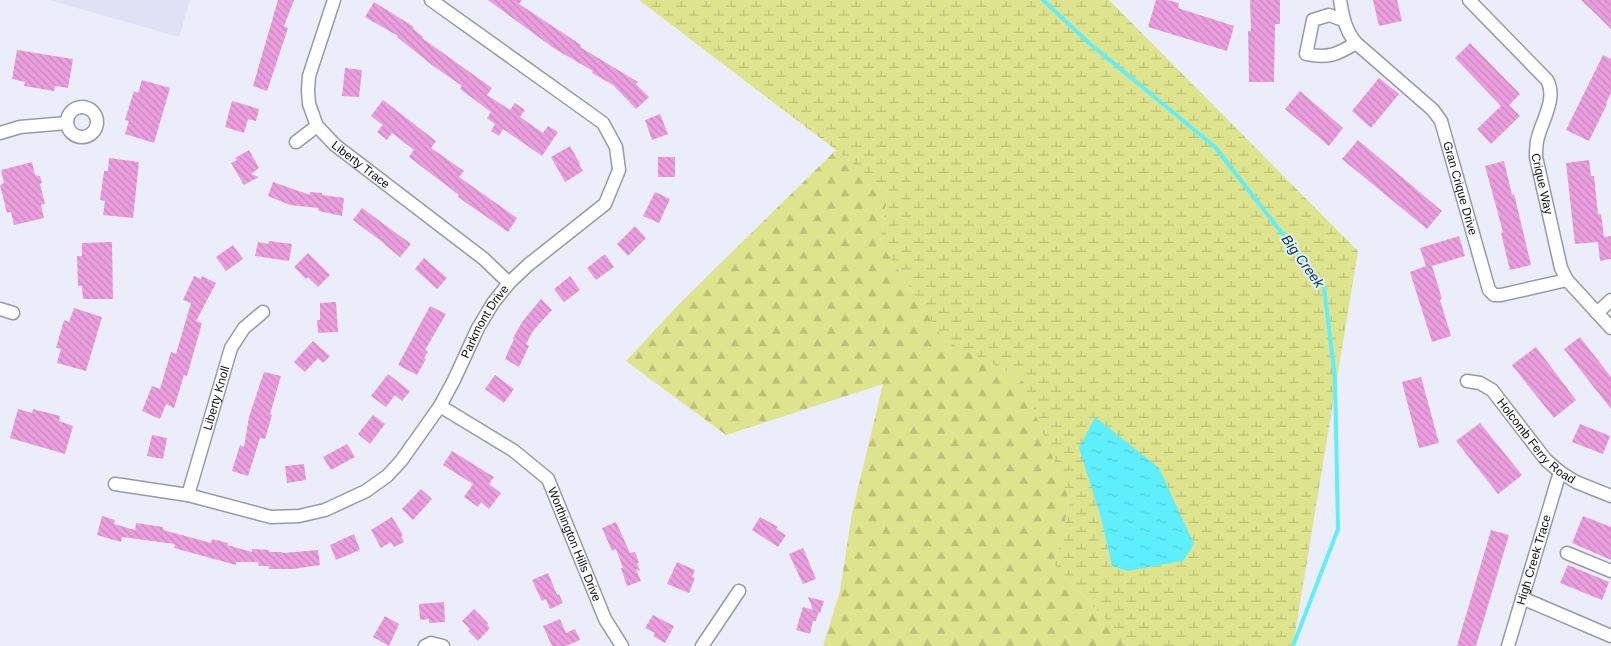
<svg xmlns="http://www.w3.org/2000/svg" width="1611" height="646" font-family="Helvetica,sans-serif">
<defs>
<pattern id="forest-firs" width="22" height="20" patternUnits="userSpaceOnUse" patternTransform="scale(1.25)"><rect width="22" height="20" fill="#dee38d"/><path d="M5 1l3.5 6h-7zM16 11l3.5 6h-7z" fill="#bdc178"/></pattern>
<pattern id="wetland-marsh" width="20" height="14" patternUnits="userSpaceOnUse" patternTransform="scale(1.25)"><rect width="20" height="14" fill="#dee38d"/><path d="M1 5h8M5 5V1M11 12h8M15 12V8" fill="none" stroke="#bdc178"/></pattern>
<pattern id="water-ripples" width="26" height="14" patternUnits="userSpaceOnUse" patternTransform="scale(1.25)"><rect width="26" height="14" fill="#5feefb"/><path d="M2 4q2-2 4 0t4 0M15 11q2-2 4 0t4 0" fill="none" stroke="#51cbd6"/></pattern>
<pattern id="building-back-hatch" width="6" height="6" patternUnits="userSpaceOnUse" patternTransform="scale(1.25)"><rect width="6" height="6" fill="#eb9ede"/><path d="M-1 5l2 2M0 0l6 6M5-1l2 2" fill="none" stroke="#c887bd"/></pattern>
</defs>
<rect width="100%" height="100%" fill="#ebeefa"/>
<!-- built -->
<path fill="#dee2f4" d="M49,0H190L179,37Z"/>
<!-- forest -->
<path fill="url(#forest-firs)" d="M836,150L888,192L880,242L944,340L1021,378L1070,501L1054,564L1122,637L1123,646H823L840,591L852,513L883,384L726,435L626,361L683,300Z"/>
<!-- wetland -->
<path fill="url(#wetland-marsh)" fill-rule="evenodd" d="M639,0H1109L1358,251L1293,646H1123L1122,637L1054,564L1070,501L1021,378L944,340L880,242L888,192L836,150ZM1101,518L1127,571L1112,566Z"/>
<!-- water -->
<path fill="url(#water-ripples)" d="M1095,417L1159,468L1194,544L1183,561L1127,571L1112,566L1101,518L1079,448Z"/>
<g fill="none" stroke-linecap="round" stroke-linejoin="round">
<!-- stream -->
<path stroke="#5feefb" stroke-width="4" d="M1043,0L1089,43L1215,147L1324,287L1335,378L1338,529L1293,646"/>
</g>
<!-- building -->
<path fill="url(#building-back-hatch)" d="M278,0H294L284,26L288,28L267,91L253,86Z
M488,0H522L519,4L581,45L580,47L638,82L636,84L649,97L636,109L613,85L592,73L593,71L555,49Z
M1156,0H1167L1179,3L1178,8L1234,26L1227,51L1148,27Z
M1250,0H1280V24H1275L1274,82H1249L1248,31H1251Z
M1373,0H1397L1402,21L1379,26Z
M1581,0H1611V29L1598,16Z
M374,2L414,27L412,28L423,37L422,38L492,88L487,95L510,110L515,103L525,110L520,117L543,133L548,126L558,132L542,156L503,129L499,136L491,131L495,124L487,118L491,112L460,89L462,86L432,65L397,37L398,36L365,17Z
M1470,43L1520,94L1509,105L1520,116L1491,144L1477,129L1501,106L1455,58Z
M17,50L73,59L68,88L55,86L54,91L24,86L25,82L12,79Z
M1603,55L1611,59V93L1606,103L1607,104L1589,141L1566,130Z
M345,68L362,70L359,97L342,96Z
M1379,78L1399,94L1371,128L1352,111Z
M142,80L170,88L154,143L125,134L129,121L125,120L134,91L138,93Z
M1300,91L1343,128L1329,146L1285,109Z
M383,100L436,141L431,148L464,171L459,177L517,218L508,232L458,197L459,195L409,157L414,150L392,133L387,140L377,132L383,125L371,116Z
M232,101L259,109L256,121L248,119L244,133L225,127Z
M660,114L668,134L652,140L645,120Z
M1358,140L1442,211L1427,229L1342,159Z
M570,146L580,164L579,165L583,171L565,182L551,157Z
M249,150L259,168L251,174L259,177L244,185L231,163L237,160L235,158Z
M658,157H675V177H658Z
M109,158L139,162L133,218L103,215L105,201L100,200L104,171H108Z
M1589,160L1591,176H1594L1598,214H1601L1604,237L1611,236V259L1600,261L1598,242L1575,244L1566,163Z
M1504,161L1512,195L1514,194L1531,265L1510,270L1501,233L1503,232L1485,166Z
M32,162L35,175L40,176L42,183L40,184L45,204L41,205L44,218L14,225L11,212L7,213L0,185L4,183L1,170Z
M273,182L310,195V192L322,193V195L344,198L342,216L319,211L318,208L290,205L268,196Z
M655,192L670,199L659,223L643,216Z
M362,208L411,244L400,257L385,245V244L353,220Z
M635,226L646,238L628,256L617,244Z
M1459,236L1465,256L1432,266L1442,299L1440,300L1451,336L1432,342L1410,272L1426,266L1420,248Z
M269,241L292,244L289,261L255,256L258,242L268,244Z
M112,242L113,299H83L82,286H78L77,256H82V243Z
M233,245L243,259L226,271L216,257Z
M308,253L330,275L318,287L308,277L306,279L294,267Z
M605,254L614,267L596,280L587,268Z
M424,258L447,278L437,289L415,269Z
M194,276L201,279L202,276L216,283L196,321L202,323L187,376L184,375L174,408L166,404L160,419L142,411L152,386L160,389L171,352L176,354L191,303L183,300Z
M570,276L580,290L564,302L554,289Z
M541,299L552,310L533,331L526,344L529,346L519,367L505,359L514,339L513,338L522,322Z
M336,302L338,332L318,333L317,320H320V303Z
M430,306L446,314L425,350L428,352L424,358L426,359L417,375L398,365Z
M74,308L102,317L86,371L57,363L61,349L56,348L64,320L69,322Z
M1580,337L1611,377V409L1564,349Z
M313,341L330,356L323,363L318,358L305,372L294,362Z
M1536,347L1576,400L1554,418L1512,365Z
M264,372L281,376L270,414L272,415L265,439L260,438L248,476L232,471L240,445L244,447L249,417Z
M388,374L410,391L402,401L395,395L386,407L371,396Z
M495,375L514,389L504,403L485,389Z
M1421,377L1439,443L1419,448L1402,382Z
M18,409L32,413L33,409L60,416L59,421L73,426L65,454L10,438Z
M373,415L385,424L370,444L358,434Z
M1480,423L1522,475L1498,494L1456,441Z
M1580,424L1610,436L1603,454L1572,442Z
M152,435L167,438L163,459L147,456Z
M347,444L355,457L331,470L323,457Z
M452,451L494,477L489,484L501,493L489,509L481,502L478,507L464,497L473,484L443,465Z
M304,464L306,480L287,483L285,466Z
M421,489L432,499L413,520L402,509Z
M102,516L115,520L114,524L135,530L136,523L163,527V530L211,543L212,539L228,543L227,545L252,552V549L269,550V552H282V553L318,550L320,565L294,569H269V566H259L258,562H236V565L174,548L175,544L122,537L121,542L97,535Z
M1583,516L1611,527V560L1572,543Z
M392,517L403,535L401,536L404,542L394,547L391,542L381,548L371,530Z
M760,517L778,527L776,529L786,535L778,547L752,530Z
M616,522L630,553L635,552L639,563H637L640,571L636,569L641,581L627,586L621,568H623L616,549L612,551L602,528Z
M1491,530L1509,535L1476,646H1457Z
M354,534L360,550L336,560L330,545Z
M803,548L816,579L803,584L789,554Z
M677,562L695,570L692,577L695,578L689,593L667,584Z
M1568,565L1609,582L1602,600L1560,583Z
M548,573L557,595L559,594L563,603L550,609L546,599L542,601L532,580Z
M808,597L824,601L820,613H818L816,621H813L810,634L796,630L803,607L813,610Z
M444,602L445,622L429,623V619L420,620L419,604Z
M474,609L488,623L487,625L490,628L478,641L468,631L470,629L462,621Z
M653,615L674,626L665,643L653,636L655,633L645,628Z
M385,616L399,624L389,646L373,637Z
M560,619L566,633L575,629L580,640L566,646H552L543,626Z"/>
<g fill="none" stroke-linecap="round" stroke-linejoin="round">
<defs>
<g id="minor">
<path id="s1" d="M334,0L309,76L308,90L309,104L317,126L335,145L484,259L509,283"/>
<path id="s2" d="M1340,0C1343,17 1345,30 1356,43L1433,110L1441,121L1489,290L1494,295H1501L1567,280"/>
<path id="s3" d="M1469,0L1547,80C1557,97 1543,119 1538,137C1536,143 1536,150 1536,157L1561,268L1567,280L1611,328"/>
<path d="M1343,20L1329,15L1313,20L1306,54C1328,59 1338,54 1356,43"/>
<circle cx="82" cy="122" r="15"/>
<path d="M0,133L20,127L67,123"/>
<path d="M296,142L317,126"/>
<path d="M0,309L13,313"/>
<path d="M1597,313L1611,300"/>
<path id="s4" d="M1467,381L1480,383L1492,390L1546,460L1560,472L1576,482L1611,496"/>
<path id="s5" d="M440,406L514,451L548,479L605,619L622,646"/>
<path id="s6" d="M115,484L188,495L271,517L299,516L325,510L366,491L387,476L401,461L440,406L454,380L478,328L493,303L509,283L528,265L605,204L619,170L616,147L603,123L431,0"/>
<path id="s7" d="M188,495L231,348L244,328L263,312"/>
<path d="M1567,553L1611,571"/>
<path d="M1522,598L1611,636"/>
<path d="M425,646L431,643L443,646"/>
<path d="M702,646L739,591"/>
<path id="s8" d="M1508,646L1560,472"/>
</g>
</defs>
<!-- minor casing -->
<use href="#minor" stroke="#979aa5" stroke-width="15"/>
<!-- minor -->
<use href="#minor" stroke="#fff" stroke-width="12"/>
</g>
<g text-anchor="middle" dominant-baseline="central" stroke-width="4" stroke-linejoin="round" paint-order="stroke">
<!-- street labels -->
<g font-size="12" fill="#0b0b0f" stroke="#ebeefa">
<text stroke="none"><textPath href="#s1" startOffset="190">Liberty Trace</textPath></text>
<text stroke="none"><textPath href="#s3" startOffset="219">Crique Way</textPath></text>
<text stroke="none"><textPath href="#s2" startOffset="232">Gran Crique Drive</textPath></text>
<text stroke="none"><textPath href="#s6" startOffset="469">Parkmont Drive</textPath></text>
<text stroke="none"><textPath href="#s7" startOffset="101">Liberty Knoll</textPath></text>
<text stroke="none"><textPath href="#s4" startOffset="95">Holcomb Ferry Road</textPath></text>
<text stroke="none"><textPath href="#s5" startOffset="201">Worthington Hills Drive</textPath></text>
<text stroke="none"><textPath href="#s8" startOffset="90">High Creek Trace</textPath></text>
</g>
<!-- water labels -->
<g font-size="14" font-style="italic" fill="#00454a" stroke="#ebeefa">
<text transform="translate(1303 261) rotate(54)">Big Creek</text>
</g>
</g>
</svg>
